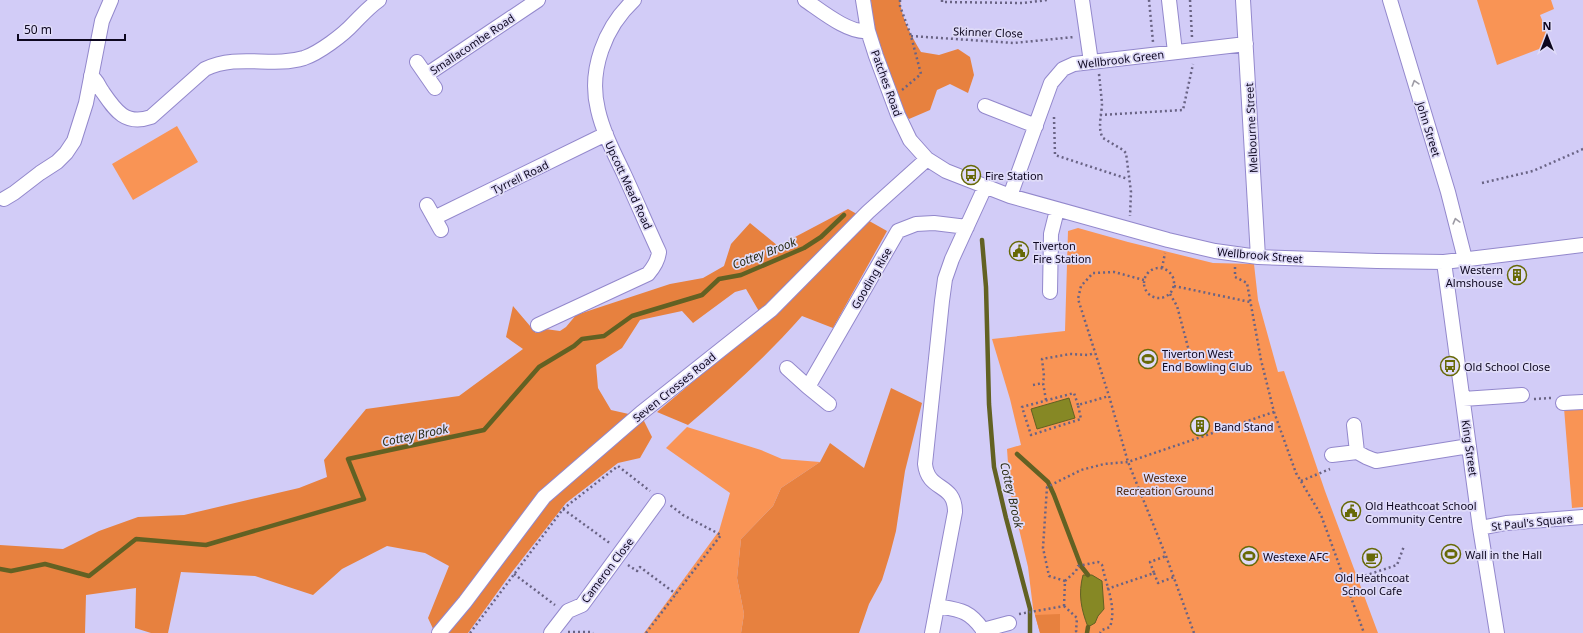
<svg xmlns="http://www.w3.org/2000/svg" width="1583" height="633" font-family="'Noto Sans',sans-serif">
<rect width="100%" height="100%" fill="#d2ccf7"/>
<!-- green -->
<path fill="#f99455" d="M1477,0H1551L1554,9L1540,15L1552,44L1497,65Z
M177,126L198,162L133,200L112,164Z
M1078,228L1128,242L1213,263L1254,264L1258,300L1278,372L1284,371L1325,491L1378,633H1040L1033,608L1028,567L1010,491L1007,449L1021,445L1010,399L992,339L1065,331L1068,231Z
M1583,407V507L1572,508L1564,408Z
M687,427L761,450L782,459L820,462L781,488L773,506L741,539L737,578L744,614L741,633H644L719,531L730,493L666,448Z"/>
<!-- forest -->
<path fill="#e7813f" d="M871,0H900C901,18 912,37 921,52L939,55L958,49L970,57L974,75L968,93L950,84L937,90L930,110L909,119L892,98L873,32Z
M848,209L887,231L833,328L802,316C766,357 729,390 688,425L657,412L766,320L760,313L746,289L735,292L693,323L682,311L640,320L622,348L596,365L598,388L611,410L642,417L652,437L640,458L618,463L566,503L512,572L468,633H435L428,618L449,566L425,553L387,546L342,569L313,595L255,576L181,572L168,633H151L135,628L136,588L86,595L85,633H0V545L63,549L99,531L138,517L184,515L299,488L327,477L324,460L366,409L459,396L523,349L506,337L513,306L536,333L545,329L560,331L566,327L576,315L670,284L703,278L724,266L731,244L750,223L778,246Z
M891,388L922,403L905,471L896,531L890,554L882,580L869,604L859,633H741L744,614L737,578L741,539L773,506L781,488L820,462L830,443L864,468Z
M1060,614V633H1040L1035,615Z"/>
<!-- water -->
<path fill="#868825" stroke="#626123" d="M1069,398L1075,418L1037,429L1031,409Z
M1083,575H1092L1102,581L1104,609L1098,616L1095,623L1088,627C1081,609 1078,594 1083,575Z"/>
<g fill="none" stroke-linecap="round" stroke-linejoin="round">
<!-- stream -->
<path stroke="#626123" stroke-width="4.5" d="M982,240L986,287L989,404L994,467L1006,518L1030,609V633
M1017,454L1048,482L1054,495L1081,566L1088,575
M0,569L11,571L45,564L89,576L136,539L206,545L364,499L348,459L484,430L539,367L574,346L582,339L604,336L632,316L702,295L719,279L741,275L804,248L821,237L844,215
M1087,633L1088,627"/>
<defs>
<path id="minor" d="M805,0C820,10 849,34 868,31
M863,0L868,31L876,56L898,115L910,140L927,159L946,171L1010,196L1168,240L1215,251L1258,257L1377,261L1444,262L1583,245
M1082,0L1091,62
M1169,0L1175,52
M1243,0L1258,257
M1390,0L1448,192L1465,259
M417,62L435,88
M426,75L538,0
M91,76C97,80 98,85 102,91C115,110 125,126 151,117L205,69C239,53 271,68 304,58C319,53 343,35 354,23C362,15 369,7 379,0
M985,106L1036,126
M1010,196L1051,83L1063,69L1074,64L1246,44
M4,199L14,193L40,173L57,162L66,153L74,141L86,103L102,21L111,0
M427,205L441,230
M434,218L606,134
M1444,262L1480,528L1497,633
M1050,292L1051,234L1057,210
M538,325L648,274C654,267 658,261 659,252C647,226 636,200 624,174C614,153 603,132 598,110C588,70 605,27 634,0
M787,368L808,387
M1463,399L1522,395
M1563,403L1583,402
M829,404L808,387L898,231L916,224L934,223L967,227
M1354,425L1357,452L1366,457L1376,461L1469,446
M1332,455L1357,452
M1480,528L1506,523L1583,517
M937,606C960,610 969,610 983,630V633
M983,630L1009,623
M439,633L465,602L544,497L641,413L771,310L868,212L927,159
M551,633L568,611L582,605L658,501
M932,633L955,512C955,482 928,492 925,464L942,301L945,279L952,259L985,187"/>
</defs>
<!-- minor casing -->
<use href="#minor" stroke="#9388cc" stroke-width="16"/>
<!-- path -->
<path stroke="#696384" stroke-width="2.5" stroke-dasharray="2 3" stroke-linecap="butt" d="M900,0V6L911,36L921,74L902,90
M942,0V2L1023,3L1047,0
M1149,0L1153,42
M1190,0L1192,37
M911,36L1014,43L1074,37
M1099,74C1100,84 1101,93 1102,103C1102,113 1097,129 1103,138L1123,150L1126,153L1131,192L1130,216
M1100,115L1183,110L1193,64
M1054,117L1055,155L1128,179
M1482,183L1533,171L1583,149
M1235,267V277L1247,283L1261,360L1274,412L1296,473L1321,515L1364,633
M1162,268L1165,253
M1144 283a15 15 0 1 1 30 0a15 15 0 1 1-30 0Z
M1144,280L1114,272L1093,273L1081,286L1078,299L1109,396L1128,462L1166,556L1194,633
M1174,286L1250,302
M1170,294L1177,306L1189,351
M1033,385L1043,383
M1534,399L1551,398
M1046,400L1043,383L1044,376L1042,359L1070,354L1088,355L1095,353
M1078,405L1074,393L1022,407L1031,435L1081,419L1078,405L1109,396
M1301,481L1330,469
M563,509L611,544
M628,565L637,571L640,567L676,594
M1154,573L1158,583L1174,577
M514,574L555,605
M1065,581L1076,571L1078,566L1098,562L1102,565C1106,585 1117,607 1110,627L1102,630L1100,633
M1346,582L1397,565L1404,546
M1107,589L1154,573L1150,562L1166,556
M1064,606L1065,581L1049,576L1043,548L1047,487L1081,470L1104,464L1128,462L1274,412
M1064,606L1077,618L1076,631L1078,633
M1019,614L1064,606
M568,632H591L593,633
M470,633L563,509L618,466L650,491
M646,633L721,535L683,515L670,505"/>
<!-- minor -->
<use href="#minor" stroke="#fff" stroke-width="14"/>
</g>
<!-- one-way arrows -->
<defs><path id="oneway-chevron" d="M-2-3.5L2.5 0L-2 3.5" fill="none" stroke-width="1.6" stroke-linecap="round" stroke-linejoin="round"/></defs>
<g stroke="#9e9ca5">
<use href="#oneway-chevron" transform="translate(1415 83) rotate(-107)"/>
<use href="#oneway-chevron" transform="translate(1456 221) rotate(-105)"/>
</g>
<!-- icons -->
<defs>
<symbol id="bus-ring" viewBox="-11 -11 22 22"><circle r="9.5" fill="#dfdbf8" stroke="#676907" stroke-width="1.5"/><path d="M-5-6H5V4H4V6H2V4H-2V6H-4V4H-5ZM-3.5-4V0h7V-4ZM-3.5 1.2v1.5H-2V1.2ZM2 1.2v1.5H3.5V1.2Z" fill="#676907"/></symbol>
<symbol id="civic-ring" viewBox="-11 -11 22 22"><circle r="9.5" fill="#dfdbf8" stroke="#676907" stroke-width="1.5"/><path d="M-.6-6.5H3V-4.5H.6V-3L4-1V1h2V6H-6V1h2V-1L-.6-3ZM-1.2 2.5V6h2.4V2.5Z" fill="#676907"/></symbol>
<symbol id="building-ring" viewBox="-11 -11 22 22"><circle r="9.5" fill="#dfdbf8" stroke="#676907" stroke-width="1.5"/><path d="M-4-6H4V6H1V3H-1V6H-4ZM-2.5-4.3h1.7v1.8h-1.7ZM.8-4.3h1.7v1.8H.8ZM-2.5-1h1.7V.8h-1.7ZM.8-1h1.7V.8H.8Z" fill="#676907"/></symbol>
<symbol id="stadium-ring" viewBox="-11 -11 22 22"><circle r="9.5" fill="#dfdbf8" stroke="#676907" stroke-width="1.5"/><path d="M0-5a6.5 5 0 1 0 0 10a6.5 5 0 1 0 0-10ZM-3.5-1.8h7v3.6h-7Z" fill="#676907"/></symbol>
<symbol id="cafe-ring" viewBox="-11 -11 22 22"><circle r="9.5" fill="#dfdbf8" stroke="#676907" stroke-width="1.5"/><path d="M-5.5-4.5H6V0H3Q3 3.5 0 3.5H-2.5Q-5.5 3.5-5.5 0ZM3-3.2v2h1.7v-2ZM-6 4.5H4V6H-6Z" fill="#676907"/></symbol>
</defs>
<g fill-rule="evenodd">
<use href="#bus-ring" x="960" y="164" width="22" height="22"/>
<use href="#civic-ring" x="1008" y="240" width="22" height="22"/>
<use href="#building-ring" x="1506" y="264" width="22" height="22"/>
<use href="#stadium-ring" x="1137" y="348" width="22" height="22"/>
<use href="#bus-ring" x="1439" y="355" width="22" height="22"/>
<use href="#building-ring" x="1189" y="415" width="22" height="22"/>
<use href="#civic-ring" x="1340" y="500" width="22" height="22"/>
<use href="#stadium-ring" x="1440" y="543" width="22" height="22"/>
<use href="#stadium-ring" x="1238" y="545" width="22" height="22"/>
<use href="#cafe-ring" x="1361" y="547" width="22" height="22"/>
</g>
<g text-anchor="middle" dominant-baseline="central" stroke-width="3.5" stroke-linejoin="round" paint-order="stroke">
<!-- street labels -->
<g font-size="11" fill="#0d071f" stroke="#dfdbf8">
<text transform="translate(988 32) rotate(2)">Skinner Close</text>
<text transform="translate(472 44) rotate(-34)">Smallacombe Road</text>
<text transform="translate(1121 59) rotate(-7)">Wellbrook Green</text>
<text transform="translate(887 83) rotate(70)">Patches Road</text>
<text transform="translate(1251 128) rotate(-93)">Melbourne Street</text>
<text transform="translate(1429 129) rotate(73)">John Street</text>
<text transform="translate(520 177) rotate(-26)">Tyrrell Road</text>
<text transform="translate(629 185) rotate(65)">Upcott Mead Road</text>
<text transform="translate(1260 255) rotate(5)">Wellbrook Street</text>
<text transform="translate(871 278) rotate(-60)">Gooding Rise</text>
<text transform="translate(674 387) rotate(-39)">Seven Crosses Road</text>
<text transform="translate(1470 448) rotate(82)">King Street</text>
<text transform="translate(1532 522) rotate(-6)">St Paul's Square</text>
<text transform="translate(607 570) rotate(-53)">Cameron Close</text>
</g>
<!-- poi labels -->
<g font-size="11" fill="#0d071f" stroke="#dfdbf8" text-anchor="start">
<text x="985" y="175">Fire Station</text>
<text x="1033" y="245">Tiverton<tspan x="1033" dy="13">Fire Station</tspan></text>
<text x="1503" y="269" text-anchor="end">Western<tspan x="1503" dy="13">Almshouse</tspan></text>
<text x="1162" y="353">Tiverton West<tspan x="1162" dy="13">End Bowling Club</tspan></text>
<text x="1464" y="366">Old School Close</text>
<text x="1214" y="426">Band Stand</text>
<text x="1365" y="505">Old Heathcoat School<tspan x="1365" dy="13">Community Centre</tspan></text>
<text x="1465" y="554">Wall in the Hall</text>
<text x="1263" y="556">Westexe AFC</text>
<text x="1372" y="577" text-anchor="middle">Old Heathcoat<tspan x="1372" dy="13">School Cafe</tspan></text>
</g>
<!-- park labels -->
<g font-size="11" fill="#4b2307" stroke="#dfdbf8">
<text x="1165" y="477">Westexe<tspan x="1165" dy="13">Recreation Ground</tspan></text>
</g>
<!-- water labels -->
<g font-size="12" font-style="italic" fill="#2c2e18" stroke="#dfdbf8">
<text transform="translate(764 253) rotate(-21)">Cottey Brook</text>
<text transform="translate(415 435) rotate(-12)">Cottey Brook</text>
<text transform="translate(1012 495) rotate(77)">Cottey Brook</text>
</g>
</g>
<!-- north arrow -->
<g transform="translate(1547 36)" stroke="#dfdbf8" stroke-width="3" paint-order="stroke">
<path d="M0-3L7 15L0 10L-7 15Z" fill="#0d071f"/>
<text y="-6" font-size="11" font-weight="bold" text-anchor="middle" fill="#0d071f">N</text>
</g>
<!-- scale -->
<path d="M18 34v6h107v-6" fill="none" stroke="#0d071f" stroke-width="2"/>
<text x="24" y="34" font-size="12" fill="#0d071f" stroke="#dfdbf8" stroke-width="3" paint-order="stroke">50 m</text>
</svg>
